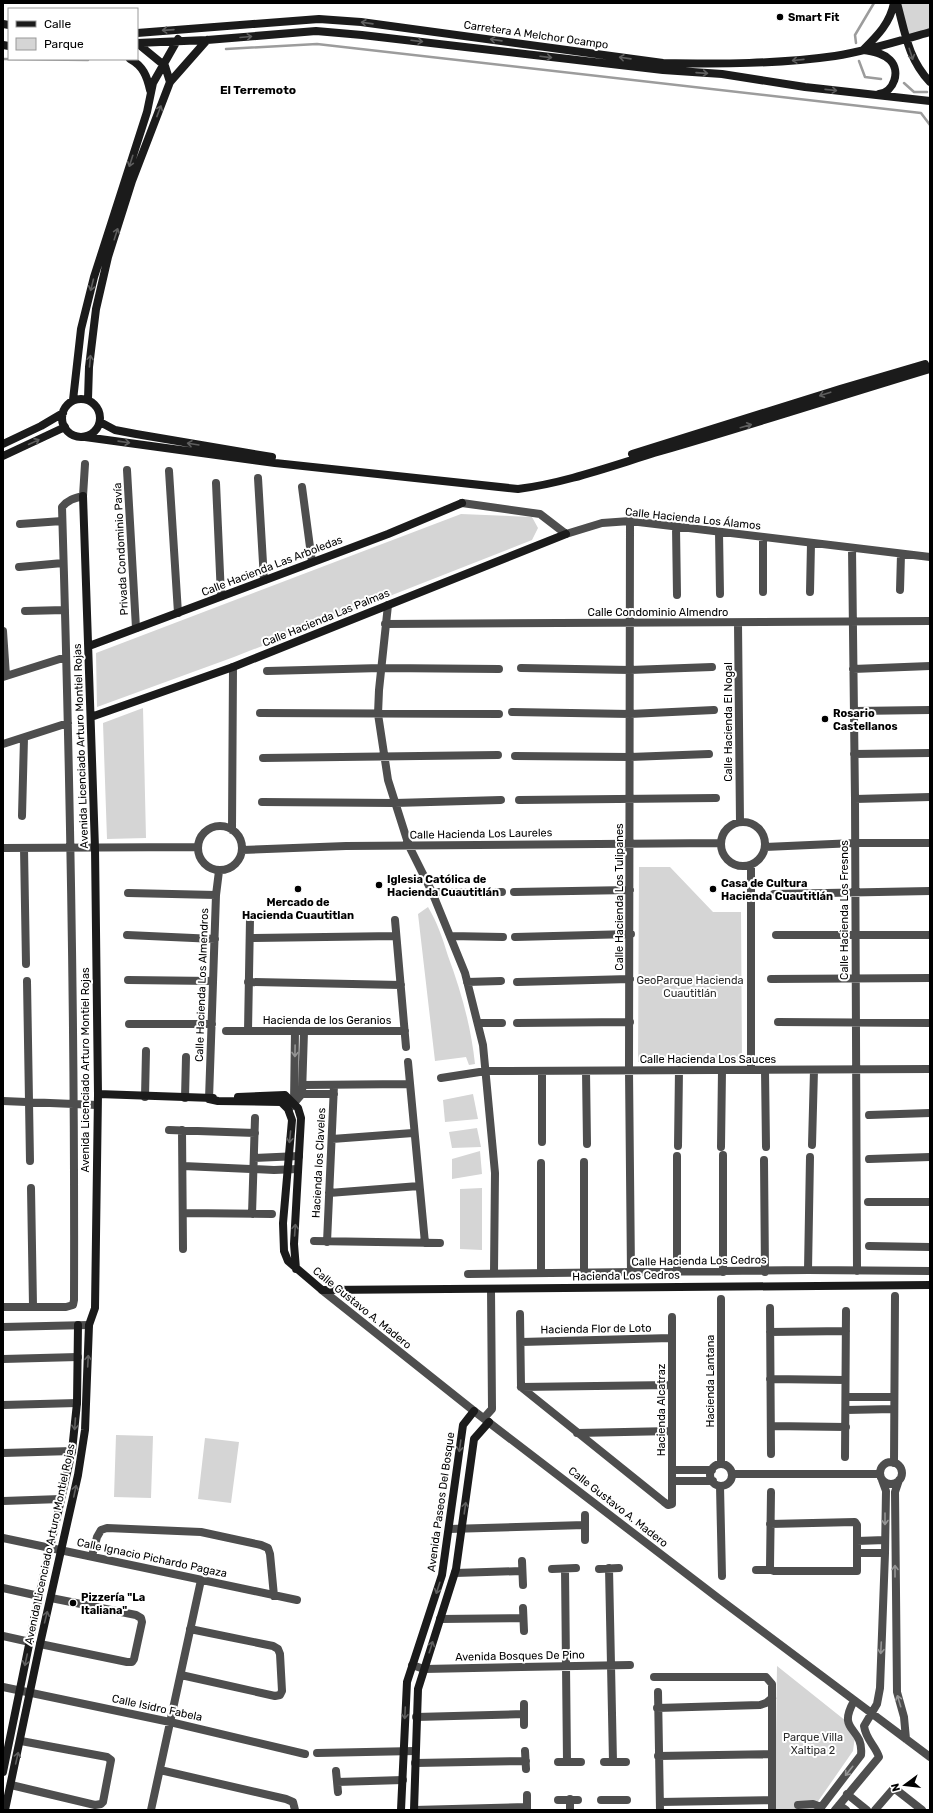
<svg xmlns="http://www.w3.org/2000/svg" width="933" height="1813" font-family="Rubik,sans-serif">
<rect width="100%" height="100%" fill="#fff"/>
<!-- green -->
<path fill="#d5d5d5" d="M897,3H930V31L907,38Z
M461,514L532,517L538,528L532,540L234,657L97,707L96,653Z
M143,708L146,838L107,839L103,723Z
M639,867H670L713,912H741L742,1063L638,1062Z
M428,907C437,922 443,939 448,956C461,991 471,1026 475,1064L469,1065L466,1057L435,1061L418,914Z
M473,1094L478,1119L445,1122L443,1100Z
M477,1128L481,1147L452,1148L449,1132Z
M480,1151L482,1174L452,1179V1159Z
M482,1188V1250L460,1249V1189Z
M116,1435L153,1436L151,1498L114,1497Z
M205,1438L239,1442L231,1503L198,1499Z
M777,1666L856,1729L853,1751L812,1810H775Z"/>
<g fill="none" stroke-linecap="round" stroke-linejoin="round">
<!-- stream -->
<path stroke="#9c9c9c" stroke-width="2.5" d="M856,43L855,35L874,3
M226,49L317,44L921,113L930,125
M3,59L88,60
M859,61L865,77L881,79
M904,83L914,92H927"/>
<!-- street -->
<path stroke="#4e4e4e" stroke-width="8" d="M127,470L136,628
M169,471L178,613
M258,478L264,580
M216,483L221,596
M302,487L312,562
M462,503L540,514L566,534L602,523L630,521L930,557
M630,521L629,1071L631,1273
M20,524L62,521
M676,527L677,595
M719,532L720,594
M852,548L855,799L857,1271
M19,567L63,563
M900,590L901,554
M763,592V537
M810,592L811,543
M388,605L379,690L378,714L388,780L409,846L432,892L465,973L483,1045L495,1173L494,1273
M25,611L65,610
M738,623L740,822
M385,624L930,621
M3,631L6,676
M521,668L630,670L712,667
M853,669L930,666
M267,671L381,668L499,669
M3,677L66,657
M854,711L930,710
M512,712L630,714L714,710
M260,713L499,714
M3,744L68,723
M854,754L930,753
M515,756L630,757L709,754
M263,758L498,755
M855,799L930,797
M519,800L716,798
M262,802L395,803L501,800
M22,816L24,738
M721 844a22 22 0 1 1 44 0a22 22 0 1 1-44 0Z
M198 848a22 22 0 1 1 44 0a22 22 0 1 1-44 0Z
M232,830L233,667
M765,847L855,843H930
M3,848L197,847
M24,848L26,964
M242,850L346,846L720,843
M432,892H502
M514,892L630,890
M128,893L216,895
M774,894L930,891
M395,920L406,1047
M127,935L215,939
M776,935H930
M450,936L503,937
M515,937L631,934
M250,938L396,936
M771,979L930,978
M128,980L213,981
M27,981L30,1161
M248,982L401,985
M467,982L501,981
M517,982L630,979
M778,1022L930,1023
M478,1023H502
M517,1023L630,1022
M129,1024H212
M226,1031H405
M248,1031L250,919
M408,1062L425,1243
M751,1070V865
M765,1070L766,1147
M586,1071L587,1144
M441,1078L486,1071L930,1069
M303,1085L409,1084
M302,1094H334
M145,1097L146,1051
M185,1098L186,1057
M209,1099L216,895L219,871
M3,1101L97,1105
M294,1103L295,1031
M289,1109L302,1094L304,1031
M869,1115L930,1113
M169,1130L255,1133
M182,1130L183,1249
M332,1139L413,1133
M542,1142V1071
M812,1145L814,1070
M678,1146L679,1070
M721,1147L722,1070
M723,1155V1272
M254,1158L299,1156
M869,1159L930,1157
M764,1160L765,1272
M584,1162V1273
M183,1166L274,1170L298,1169
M31,1188L33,1306
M329,1193L419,1186
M868,1202H930
M183,1213L272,1214
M252,1214L255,1118
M314,1241L440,1243
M327,1242L334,1085
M869,1246L930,1247
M808,1270L810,1157
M677,1272V1156
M541,1273V1163
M468,1274L808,1270L930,1271
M322,1290L474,1411L718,1598L930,1757
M721,1299V1464
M3,1307H66L73,1305L74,1300C75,1035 70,771 62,507C68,500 74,498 83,496L85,464
M770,1308L771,1454
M520,1314L521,1387
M3,1327L89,1325
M770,1332L846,1331
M521,1342L671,1338
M3,1359L78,1357
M770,1379L845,1380
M521,1387L664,1502L668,1505L672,1504V1317
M521,1387L671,1385
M846,1397H893
M3,1405L77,1403
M846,1410L894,1409
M484,1418L492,1409L491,1289
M771,1426L846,1427
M577,1433L672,1431
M3,1453L72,1451
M845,1457L846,1311
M880 1473a11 11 0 1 1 22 0a11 11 0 1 1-22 0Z
M894,1463L895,1296
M710 1475a11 11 0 1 1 22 0a11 11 0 1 1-22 0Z
M672,1470H712
M732,1474H880
M899,1480L895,1492L897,1692L904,1717L906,1739
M672,1481H713
M720,1486L722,1576
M3,1501L61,1499
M770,1524L855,1522L857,1525V1571H774L771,1570L770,1567L771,1492
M449,1529L585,1525
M3,1538L297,1600
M585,1540V1515
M857,1541L885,1540
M857,1553H885
M92,1556L97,1537L101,1530L107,1528L201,1532L261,1545L268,1548L270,1554L274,1596
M522,1561L523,1585
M609,1568L613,1762
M552,1569L576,1568
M565,1569L567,1762
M599,1569L619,1568
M756,1570H771
M455,1573L522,1571
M3,1588L39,1596
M523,1608L524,1631
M440,1619L523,1618
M3,1636L30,1642
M40,1644L127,1662H132L134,1659L142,1622L141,1618L136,1615L51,1598
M412,1665L424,1669L630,1665
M181,1675L275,1696L280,1695L282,1691L280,1654L278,1649L273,1646L190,1629
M654,1677H766L772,1684V1810
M3,1687L170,1722L305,1754
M658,1692L660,1810
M524,1704V1725
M657,1708L760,1705L766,1703L772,1698
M416,1717L524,1714
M525,1751L526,1769
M317,1753L415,1751
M658,1756L772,1754
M558,1762H581
M604,1762H626
M415,1763L526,1761
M160,1770L286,1799L293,1802L295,1810
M336,1771L338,1792
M337,1782L403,1780
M11,1785L95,1805L101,1804L103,1802L111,1760L107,1757L21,1741
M847,1794L867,1810
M570,1799V1810
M558,1800H578
M601,1800H627
M660,1802L772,1800
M798,1805L813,1804L821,1807
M839,1805L846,1810
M151,1810L201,1580
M414,1810L527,1807
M527,1810V1795
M819,1810L861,1755C864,1726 836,1733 854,1701
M835,1810L879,1757C875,1745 866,1740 864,1726L877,1704L880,1688L885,1553L886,1491L882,1480
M875,1810L894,1788L922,1810"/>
<!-- secondary -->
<path stroke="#1b1b1b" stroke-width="8" d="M897,3C905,32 908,59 930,82
M3,24L9,25
M137,33L319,19L361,22L663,63C720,64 779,64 835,56C867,51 899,41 930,32
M137,43L207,40L316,31L362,35L663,70L722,74L805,87L930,101
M137,43L165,66L170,82
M3,45L9,46
M864,49C878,35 890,23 894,3
M864,50C874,52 883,53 890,60C901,71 894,92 879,94
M130,59C143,66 147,76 150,90
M62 418a19 19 0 1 1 38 0a19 19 0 1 1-38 0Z
M88,399L89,367L96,309L108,257L132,181L170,82L207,40
M73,400L81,329L94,277L147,112L153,83L178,39
M100,422L115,430L136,434L272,457
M85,437L275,463L518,489C566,483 614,465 661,451C751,425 840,396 930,369
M3,444L41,426L63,413
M632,454L840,389L925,364
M3,456L65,427
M89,646L388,534L462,503
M91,717L233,667L566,534
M98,1094L213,1098
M238,1097L285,1095L298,1108L301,1118L294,1244L296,1269
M209,1099L218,1101L281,1102L288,1109L292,1120L283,1223L284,1251L288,1261L322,1290L930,1285
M3,1772L39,1596L72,1451L77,1403L78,1325
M5,1810L40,1644L78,1475L85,1430L89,1325L95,1308L98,1094L95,848L83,496
M401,1810L407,1682L442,1575L463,1425L474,1411
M414,1810L418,1689L456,1569L474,1439L489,1422"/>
</g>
<!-- one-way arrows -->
<defs><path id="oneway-shaft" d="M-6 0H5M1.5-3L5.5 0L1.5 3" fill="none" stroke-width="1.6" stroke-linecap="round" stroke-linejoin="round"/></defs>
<g stroke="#5f5f5f">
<use href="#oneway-shaft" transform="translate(367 23) rotate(-172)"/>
<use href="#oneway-shaft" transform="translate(168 30) rotate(176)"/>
<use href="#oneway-shaft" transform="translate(246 37) rotate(-5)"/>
<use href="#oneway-shaft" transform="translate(496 40) rotate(-172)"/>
<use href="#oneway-shaft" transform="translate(417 41) rotate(7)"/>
<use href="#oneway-shaft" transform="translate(911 54) rotate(72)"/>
<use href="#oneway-shaft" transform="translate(546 57) rotate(7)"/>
<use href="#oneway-shaft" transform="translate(625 58) rotate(-172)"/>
<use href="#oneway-shaft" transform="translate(798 60) rotate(174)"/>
<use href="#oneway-shaft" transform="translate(702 73) rotate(4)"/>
<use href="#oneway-shaft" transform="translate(831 90) rotate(6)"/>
<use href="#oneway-shaft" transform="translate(159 111) rotate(-69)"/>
<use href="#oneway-shaft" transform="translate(131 161) rotate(108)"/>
<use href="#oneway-shaft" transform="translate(116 234) rotate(-72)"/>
<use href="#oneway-shaft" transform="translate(92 285) rotate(104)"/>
<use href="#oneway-shaft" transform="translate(90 361) rotate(-85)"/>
<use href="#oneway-shaft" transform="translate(825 394) rotate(162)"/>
<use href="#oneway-shaft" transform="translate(746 426) rotate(-16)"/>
<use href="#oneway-shaft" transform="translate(34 442) rotate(-25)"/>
<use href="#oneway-shaft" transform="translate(124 442) rotate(8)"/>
<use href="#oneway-shaft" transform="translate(193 444) rotate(-171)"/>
<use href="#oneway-shaft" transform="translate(290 1137) rotate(96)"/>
<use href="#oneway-shaft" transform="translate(295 1230) rotate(-86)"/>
<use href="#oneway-shaft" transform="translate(88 1361) rotate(-87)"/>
<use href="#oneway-shaft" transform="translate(75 1424) rotate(94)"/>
<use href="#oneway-shaft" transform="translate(460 1446) rotate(98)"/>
<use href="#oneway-shaft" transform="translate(75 1491) rotate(-78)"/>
<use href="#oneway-shaft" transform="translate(465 1508) rotate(-82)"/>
<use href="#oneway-shaft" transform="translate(438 1588) rotate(108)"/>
<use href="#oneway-shaft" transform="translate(46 1617) rotate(-76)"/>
<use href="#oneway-shaft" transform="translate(431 1647) rotate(-72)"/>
<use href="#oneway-shaft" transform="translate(26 1660) rotate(102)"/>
<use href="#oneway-shaft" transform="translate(405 1713) rotate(93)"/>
<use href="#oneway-shaft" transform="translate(17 1758) rotate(-77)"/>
</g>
<g stroke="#959595">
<use href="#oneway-shaft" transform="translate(295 1051) rotate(91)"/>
<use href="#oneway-shaft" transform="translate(885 1519) rotate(90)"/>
<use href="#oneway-shaft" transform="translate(895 1571) rotate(-90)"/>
<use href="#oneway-shaft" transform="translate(881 1648) rotate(93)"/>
<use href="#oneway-shaft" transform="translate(899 1701) rotate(-107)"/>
<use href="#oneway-shaft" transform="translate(849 1771) rotate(129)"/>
</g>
<!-- markers -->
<g fill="#000" stroke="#fff" stroke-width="1.5">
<circle cx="780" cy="17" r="4"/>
<circle cx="825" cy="719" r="4"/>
<circle cx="379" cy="885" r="4"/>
<circle cx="298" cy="889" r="4"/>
<circle cx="713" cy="889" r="4"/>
<circle cx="73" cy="1603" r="4"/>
</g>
<g text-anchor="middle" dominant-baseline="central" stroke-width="4" stroke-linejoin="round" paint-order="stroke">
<!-- poi labels -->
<g font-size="11" font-weight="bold" fill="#000" stroke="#fff" text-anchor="start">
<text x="788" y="17">Smart Fit</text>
<text x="833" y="713">Rosario<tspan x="833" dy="13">Castellanos</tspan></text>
<text x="387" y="879">Iglesia Católica de<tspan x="387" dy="13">Hacienda Cuautitlán</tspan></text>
<text x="721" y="883">Casa de Cultura<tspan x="721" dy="13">Hacienda Cuautitlán</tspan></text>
<text x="298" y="902" text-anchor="middle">Mercado de<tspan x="298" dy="13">Hacienda Cuautitlan</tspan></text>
<text x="81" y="1597">Pizzería "La<tspan x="81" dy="13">Italiana"</tspan></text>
</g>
<!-- street labels -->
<g font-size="11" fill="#000" stroke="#fff">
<text transform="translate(536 35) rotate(8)">Carretera A Melchor Ocampo</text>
<text transform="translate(693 519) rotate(6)">Calle Hacienda Los Álamos</text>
<text transform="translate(121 549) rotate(-93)">Privada Condominio Pavía</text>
<text transform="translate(272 566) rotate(-21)">Calle Hacienda Las Arboledas</text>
<text x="658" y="612">Calle Condominio Almendro</text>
<text transform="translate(326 618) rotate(-22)">Calle Hacienda Las Palmas</text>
<text transform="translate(728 722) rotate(-90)">Calle Hacienda El Nogal</text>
<text transform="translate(81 746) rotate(-92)">Avenida Licenciado Arturo Montiel Rojas</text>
<text transform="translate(481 834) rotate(-1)">Calle Hacienda Los Laureles</text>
<text transform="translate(619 897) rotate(-90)">Calle Hacienda Los Tulipanes</text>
<text transform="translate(844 910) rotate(-90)">Calle Hacienda Los Fresnos</text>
<text transform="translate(202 985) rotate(-88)">Calle Hacienda Los Almendros</text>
<text x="327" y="1020">Hacienda de los Geranios</text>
<text x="708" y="1059">Calle Hacienda Los Sauces</text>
<text transform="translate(85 1070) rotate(-90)">Avenida Licenciado Arturo Montiel Rojas</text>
<text transform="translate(319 1163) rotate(-87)">Hacienda los Claveles</text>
<text transform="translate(699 1261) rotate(-1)">Calle Hacienda Los Cedros</text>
<text transform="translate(626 1276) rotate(-1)">Hacienda Los Cedros</text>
<text transform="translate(362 1308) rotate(39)">Calle Gustavo A. Madero</text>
<text transform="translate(596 1329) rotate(-1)">Hacienda Flor de Loto</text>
<text transform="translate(710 1381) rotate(-90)">Hacienda Lantana</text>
<text transform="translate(661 1410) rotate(-90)">Hacienda Alcatraz</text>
<text transform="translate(441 1502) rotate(-82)">Avenida Paseos Del Bosque</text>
<text transform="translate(618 1507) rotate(38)">Calle Gustavo A. Madero</text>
<text transform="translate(50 1544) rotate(-78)">Avenida Licenciado Arturo Montiel Rojas</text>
<text transform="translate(152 1558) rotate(12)">Calle Ignacio Pichardo Pagaza</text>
<text transform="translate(520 1656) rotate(-1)">Avenida Bosques De Pino</text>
<text transform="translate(157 1708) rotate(12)">Calle Isidro Fabela</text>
</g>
<!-- park labels -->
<g font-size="11" fill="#2c2c2c" stroke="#fff">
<text x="690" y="980">GeoParque Hacienda<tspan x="690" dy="13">Cuautitlán</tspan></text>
<text x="813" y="1737">Parque Villa<tspan x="813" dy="13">Xaltipa 2</tspan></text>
</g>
<!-- neighbourhood labels -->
<g font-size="12" font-weight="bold" fill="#000" stroke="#fff">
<text x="258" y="90">El Terremoto</text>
</g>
</g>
<!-- border -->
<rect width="933" height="1813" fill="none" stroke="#000000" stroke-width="8"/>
<!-- legend -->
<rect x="8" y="8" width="130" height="52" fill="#ffffff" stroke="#999999"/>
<rect x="16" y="21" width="20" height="6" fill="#1b1b1b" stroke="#999999"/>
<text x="44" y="28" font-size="12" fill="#000000">Calle</text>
<rect x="16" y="38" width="20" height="12" fill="#d5d5d5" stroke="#999999"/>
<text x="44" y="48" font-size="12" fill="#000000">Parque</text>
<!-- north arrow -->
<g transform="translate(905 1785) rotate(255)" stroke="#ffffff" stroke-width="3" paint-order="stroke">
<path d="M0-3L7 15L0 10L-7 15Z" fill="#000000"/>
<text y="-6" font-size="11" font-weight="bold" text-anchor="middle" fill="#000000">N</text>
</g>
</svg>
